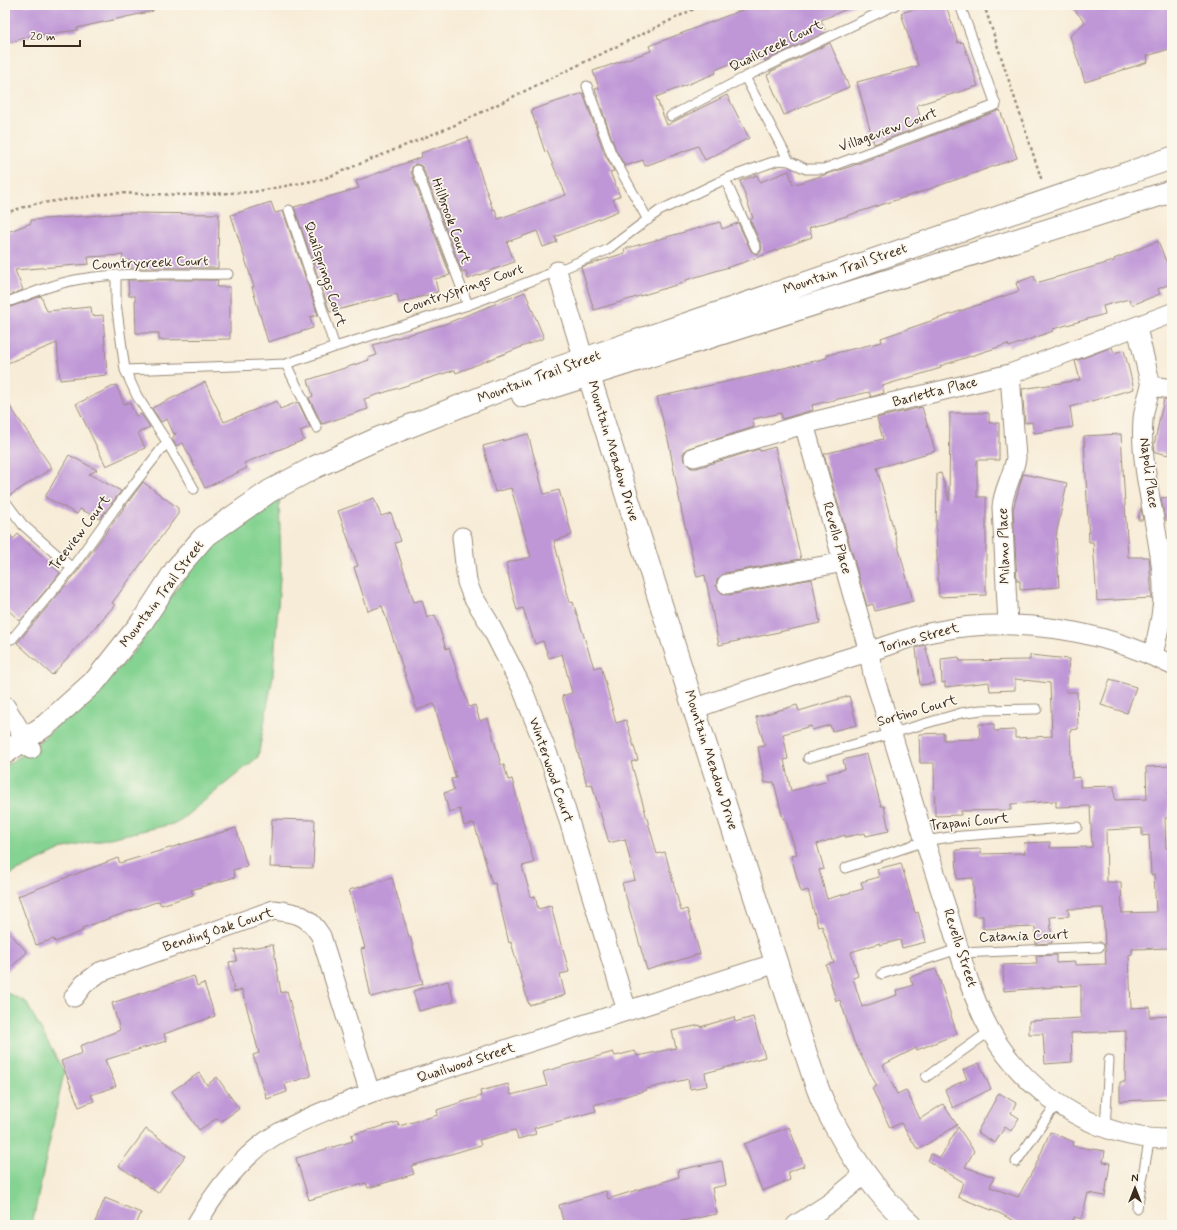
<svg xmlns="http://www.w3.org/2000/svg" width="1177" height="1230" font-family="Mynerve,sans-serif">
<rect width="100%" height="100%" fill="#fbf7ec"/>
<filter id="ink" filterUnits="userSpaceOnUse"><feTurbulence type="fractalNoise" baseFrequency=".025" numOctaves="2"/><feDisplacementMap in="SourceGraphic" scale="8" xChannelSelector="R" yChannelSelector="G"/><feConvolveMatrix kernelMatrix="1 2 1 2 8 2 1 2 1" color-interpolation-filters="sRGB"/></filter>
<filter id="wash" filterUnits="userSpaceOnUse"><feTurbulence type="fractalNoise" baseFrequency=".012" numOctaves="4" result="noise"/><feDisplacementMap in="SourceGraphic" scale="16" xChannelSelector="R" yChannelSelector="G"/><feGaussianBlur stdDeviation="0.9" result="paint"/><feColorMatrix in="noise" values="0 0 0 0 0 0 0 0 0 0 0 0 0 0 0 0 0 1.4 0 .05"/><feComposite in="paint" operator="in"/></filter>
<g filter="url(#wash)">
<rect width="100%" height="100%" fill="#f7ecd7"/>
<!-- green -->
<path fill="#85d392" stroke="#607e58" d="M279,499L281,563L273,675L258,757L177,823L65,848L5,877V766L31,749L114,674L138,647L194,563L218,539L248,516Z
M5,992L26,1002L64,1072L32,1225H5Z"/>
<g id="blocks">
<!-- building -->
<path fill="#bf97d7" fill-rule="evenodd" d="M5,5H153V11L77,28L78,30L31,36L5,44Z
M755,5H856L821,20L826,32L765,61L763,55L759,57L757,53L715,70L716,73L656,97L667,125L727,95L749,138L705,160L698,146L645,166L643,160L625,166L616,151L595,89L599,88L593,71L651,51L649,46Z
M928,5H946L958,43L963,42L978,86L917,105L922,126L874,144L857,82L918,66L901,13Z
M1070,5H1172V48L1147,56L1148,62L1085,82L1070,36L1085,22Z
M830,43L849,87L784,115L767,75L771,73L770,72Z
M583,93L605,155L614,171L610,172L620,196L613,199L618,211L555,237L557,242L543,247L537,231L507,242L514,262L468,279L466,271L462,272L423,168L420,165L415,164L412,167L411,172L450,275L435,279L438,292L399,303L397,294L330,312L294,207L359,188L356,181L422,157L421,153L468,137L493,210L495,209L498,219L566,195L547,151L545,152L531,110Z
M1000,110L1017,158L921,192L809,228L812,237L745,262L686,280V282L594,310L581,267L625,253L624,249L720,222L722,229L738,223L751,251L756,254L761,252L762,246L750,220L753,218L740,181L757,175L760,182L789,171L793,185L849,167Z
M271,202L275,213L283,211L318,315L310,317L313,328L268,342L252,287H254L231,215Z
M127,213L219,214L218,268H128V260L122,261L123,255L88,257L89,264L15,270L23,290L5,297V233L31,223V220Z
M1158,241L1172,276V283L1158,289L1160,294L1132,305L1129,299L1103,306L1105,314L1053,329V331L1009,347L1008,344L940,366L941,368L882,386L884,393L871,397L869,392L812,405L813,410L782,419L781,413L753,419L754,427L686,449L683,454L684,461L691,468H697L759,449L760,451L775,447L801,559L725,573L717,580L716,586L723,594L729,595L812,579L820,623L719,645L705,575L697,577L682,513L669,444L657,397L771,372V371L827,358V355L882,342L881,338L1019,291L1016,283L1034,276L1036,283L1114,261V259Z
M128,280H218L217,287H230V339L159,340V333H136L135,296H129Z
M525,292L544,338L456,373L455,370L364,399L368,409L322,424L309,398L313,396L308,380L369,360L368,358L377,355L373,345L445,324Z
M41,296L47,311L91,307L92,316L103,315L107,375L60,380L57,343L5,364V309Z
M1112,347L1114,353L1124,350L1134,389L1070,407L1073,427L1034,433L1032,422L1025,423L1022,389L1080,380L1075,361Z
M205,382L224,422L277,401L280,409L298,402L310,427L300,431L304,440L244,463L247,468L205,488L183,443L176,446L172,439L176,433L174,434L167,419L161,422L152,408Z
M116,385L124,404L129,402L136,416L141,414L150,427L138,433L145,448L106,466L76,404Z
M5,399L52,468L9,496L5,495Z
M1164,399L1172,400V448H1170L1169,455L1155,452L1154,445Z
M922,407L935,451L877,468L913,601L875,611L873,604L867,606L824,454L883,439L877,418Z
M950,413H989V423H999V460H977V497H986V595L939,597L936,535L937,474L941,473L949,501Z
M528,434L544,494L559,490L572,535L554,541L570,603L573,602L594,668L601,666L616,723L626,720L638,760L631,762L657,854L665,852L681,911L687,909L700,954L647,970L622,883L635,880L625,839L609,843L592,784L587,785L562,696L572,693L562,654L549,658L543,641L535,644L523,608L517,610L511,587L506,563L531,557L511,488L495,492L483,446Z
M1121,434L1128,557H1149L1152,598L1097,601L1093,542H1089L1084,436Z
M69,455L97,470L89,474L121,491L100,519L80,509L77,514L45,497Z
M1023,474L1067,483L1056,535L1059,587L1020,590V581H1017L1013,509Z
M143,482L178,508V514L112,603L115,605L52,675L17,643L77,572Z
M1172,497V520H1165L1161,498Z
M374,498L381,516L391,513L401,541L395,543L414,602L422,600L427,618L435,615L446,649L449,648L469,707L475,705L480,721L488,718L501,765H504L508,780L512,779L534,863L522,866L531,897L535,896L538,909L551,906L561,945H562L569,972L560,974L565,995L529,1005L511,942L509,943L495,883L492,884L474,823L464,826L460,809L449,812L444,793L454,790L451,779L456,778L434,704L417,710L382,606L368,611L354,567L358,566L338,511Z
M1141,508L1143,520H1138Z
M5,528L13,539L18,534L60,573L20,621L5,607Z
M925,645L935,683L920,685L916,648Z
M1030,655L1069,659L1066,692H1077L1078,729L1070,730L1072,778L1080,777V787L1114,786L1115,800L1147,799L1146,767L1172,766V792H1168L1169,818H1165L1166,848H1172V948L1132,949V954L1129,955L1131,1008L1150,1007V1017L1172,1016V1099L1120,1101V1082H1125L1126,1031L1071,1033L1072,1062L1045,1064L1043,1034H1029V1021L1081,1018V985L1004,991L1003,965L1037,964L1036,956L1056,955V963L1075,962V965L1106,964L1103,908L1068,909L1069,916L1050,917L1052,943L1036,944L1035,927L983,929V916H974L973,878L957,879L956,850L981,849V854L1025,853L1024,843L1050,842V848L1092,847L1090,806L1056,807V801L1011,804V810L961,811V815L935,816L934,763H920L919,734L944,733V740L980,739L979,724H994V731L1015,730V738L1052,736L1050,683L1015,679V690L990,691L989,682L945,687V682L942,683L941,659L959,657L960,661L1030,660ZM1142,828V836L1149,835L1151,875L1154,874L1156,912L1122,913L1121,882H1107L1106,830Z
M1110,679L1136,687L1127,713L1101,705Z
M849,696L857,725L832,731L830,725L812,730L811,726L783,734L788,759L784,760L791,791L829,781L827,774L845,769L843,760L867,754L881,806H884L889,831L866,836L865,833L845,837V835L817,844L824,869L819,870L827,899L863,889L861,882L879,877L877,869L901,863L915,913L918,912L926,942L902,948L900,940L880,945V943L851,952L858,976L853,978L862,1007L897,995L896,991L913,985L910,977L936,969L957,1034L917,1050L916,1048L883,1065L897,1094L906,1090L920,1119L943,1104L957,1125L918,1150L901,1123L890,1128L872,1088L877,1086L854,1042L840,1000L836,1001L826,965L834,963L822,926L818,927L808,890L801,892L791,856L797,854L785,818L783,819L774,782L765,783L758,747L765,746L756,717L797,705L799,711Z
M272,819L315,820L313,868L270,867Z
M236,828L247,866L233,870L235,877L191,890L193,895L161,905L159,901L82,928L83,931L55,942L54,939L36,945L18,896L118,858L120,863Z
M392,878L409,937L410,936L423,984L371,997L361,949L365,948L349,890Z
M5,928L27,952L5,973Z
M270,945H273L281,993L287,991L298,1035L311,1076L285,1084L287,1092L267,1099L253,1055L259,1053L242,990L234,992L229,962L237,961L235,950Z
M194,976L197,986L204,983L215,1016L164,1034L166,1041L105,1060L116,1086L91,1095L94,1101L79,1107L61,1061L82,1053L80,1046L120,1030L112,1003Z
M448,981L454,1002L419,1011L413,991Z
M734,1017L735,1022L753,1017L765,1057L705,1073L707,1086L690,1089L688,1079L646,1089L647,1090L594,1105L596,1111L534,1128L536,1134L518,1139L515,1130L479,1140L481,1145L411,1166L414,1174L368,1188L366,1183L309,1200L296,1158L353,1141L351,1135L398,1122L399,1126L438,1115L437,1110L481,1096L480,1091L508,1084L511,1095L547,1086L543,1072L613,1052L615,1056L635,1051L637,1056L676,1048L672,1031L700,1025V1027Z
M979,1063L991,1089L953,1108L945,1090L967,1079L963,1070Z
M199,1073L207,1085L217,1077L239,1109L220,1122L217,1118L199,1130L172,1091Z
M999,1093L1016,1103L1011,1113L1019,1118L1011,1131L1005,1127L995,1143L977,1132Z
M789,1127L804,1166L788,1172L790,1180L762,1191L744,1144Z
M958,1127L974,1151L965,1167L994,1177L990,1187L1018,1197L1035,1167L1050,1132L1074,1142L1072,1146L1105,1151L1103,1162L1110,1163L1105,1196L1088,1193L1082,1219L1074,1217L1073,1225H1022L999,1213L958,1197L963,1182L928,1161L931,1154L940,1158Z
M146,1129L185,1156L158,1193L119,1166Z
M722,1161L726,1185L712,1188L717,1214L681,1221L683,1225H564L559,1205L606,1191L608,1199L679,1177L678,1170Z
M105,1198L141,1213L136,1225H94Z"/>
</g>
</g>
<g filter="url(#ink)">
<use href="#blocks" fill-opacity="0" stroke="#998b7a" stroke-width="1"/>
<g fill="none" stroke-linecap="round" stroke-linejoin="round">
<defs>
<path id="service" d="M745,77L789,161
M587,86L611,153L648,220
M671,116L745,77L895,5
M417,170L468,305
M725,179L756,248
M289,210L335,347
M116,275V303L125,370L137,396L167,442L194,489
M5,303C30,294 55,283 81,279C129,271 179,275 228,274
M286,364L317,428
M125,370L286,364L335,347L468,305L557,271L607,250L659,211L725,179L770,163L779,160L789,161L806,169H824L996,105L960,5
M5,501L23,525L72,568
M12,639L72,568L113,511L167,442
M808,758L961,713L981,710L1037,709
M845,868L925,841L950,837L1077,827
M882,974L952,951L960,953L1099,947
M926,1077L990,1031
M1105,1129L1109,1060
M1016,1162L1057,1103
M1137,1208L1150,1137"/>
<path id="minor" d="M557,271L584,360
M1137,328L1151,386
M1151,386C1148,397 1144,408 1143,419C1139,473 1161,531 1163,586C1164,610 1158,632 1153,655
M1151,386L1172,389
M804,424L869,652L873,674C898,752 921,831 947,910C961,955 972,1005 999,1045C1036,1100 1104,1141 1172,1139
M694,457L804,424L1010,374L1172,313
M462,537L467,582L472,595L488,621L522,688L552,765L627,1011
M727,584L844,562
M1008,624L1002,507C1003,490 1013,476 1016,458L1010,374
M5,706L31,749
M694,709C748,689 803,672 858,655C883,648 907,637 933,632C1013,615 1099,629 1172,665
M74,997L84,984L100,972L274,910C298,913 308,915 321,936L370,1093
M196,1225C216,1190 242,1155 277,1134C306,1117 338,1106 370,1093L777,963
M796,1225L830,1203L866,1173"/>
<path id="tertiary" d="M585,363L694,709L806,1054C812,1071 817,1090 825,1106C846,1149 875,1193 911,1225
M523,396L1172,191
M5,753L46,725L96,680L142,622L177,568L204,537L270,491L315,467L377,439L549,371L1172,158"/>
</defs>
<!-- service casing -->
<use href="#service" stroke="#998b7a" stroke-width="11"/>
<!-- minor casing -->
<use href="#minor" stroke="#998b7a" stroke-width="21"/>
<!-- tertiary casing -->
<use href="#tertiary" stroke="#998b7a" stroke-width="24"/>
<!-- path -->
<path stroke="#998b7a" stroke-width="2.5" stroke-dasharray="3 3" stroke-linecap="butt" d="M984,5L1042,181
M5,213L34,204L114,193L186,195L253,192L323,179L455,125L702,5"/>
<!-- service -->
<use href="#service" stroke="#fff" stroke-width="9"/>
<!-- minor -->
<use href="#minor" stroke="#fff" stroke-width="19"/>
<!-- tertiary -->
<use href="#tertiary" stroke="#fff" stroke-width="22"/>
</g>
</g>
<g text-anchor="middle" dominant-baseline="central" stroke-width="3.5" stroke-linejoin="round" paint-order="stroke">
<!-- street labels -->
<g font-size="14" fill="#3b2a1e" stroke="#fbf7ec">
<text transform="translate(776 46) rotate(-26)">Quailcreek Court</text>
<text transform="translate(888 130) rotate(-20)">Villageview Court</text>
<text transform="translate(451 221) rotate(70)">Hillbrook Court</text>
<text transform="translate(150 263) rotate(-2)">Countrycreek Court</text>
<text transform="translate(845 269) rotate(-19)">Mountain Trail Street</text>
<text transform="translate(325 274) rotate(72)">Quailsprings Court</text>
<text transform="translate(463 289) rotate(-19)">Countrysprings Court</text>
<text transform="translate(539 377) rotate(-20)">Mountain Trail Street</text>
<text transform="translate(935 392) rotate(-14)">Barletta Place</text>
<text transform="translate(613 451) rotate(73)">Mountain Meadow Drive</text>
<text transform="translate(1149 473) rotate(82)">Napoli Place</text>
<text transform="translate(80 533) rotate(-53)">Treeview Court</text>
<text transform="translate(837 538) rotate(74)">Revello Place</text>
<text transform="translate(1004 546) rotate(-92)">Milano Place</text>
<text transform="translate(162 594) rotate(-53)">Mountain Trail Street</text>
<text transform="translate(919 638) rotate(-15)">Torino Street</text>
<text transform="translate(917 711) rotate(-16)">Sortino Court</text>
<text transform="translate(711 760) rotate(72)">Mountain Meadow Drive</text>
<text transform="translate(551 770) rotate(71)">Winterwood Court</text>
<text transform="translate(969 822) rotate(-6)">Trapani Court</text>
<text transform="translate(218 930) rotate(-18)">Bending Oak Court</text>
<text transform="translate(1024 936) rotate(-2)">Catania Court</text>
<text transform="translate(960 948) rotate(72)">Revello Street</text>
<text transform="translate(466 1063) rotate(-18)">Quailwood Street</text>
</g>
</g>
<!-- margin -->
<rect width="1177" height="1230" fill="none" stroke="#fbf7ec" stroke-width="20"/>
<!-- north arrow -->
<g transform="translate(1135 1188)" stroke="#fbf7ec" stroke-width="3" paint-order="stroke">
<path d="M0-3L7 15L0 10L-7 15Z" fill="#3b2a1e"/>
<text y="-6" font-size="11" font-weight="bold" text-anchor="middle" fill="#3b2a1e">N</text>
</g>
<!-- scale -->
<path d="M24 40v6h56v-6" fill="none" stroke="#3b2a1e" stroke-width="2"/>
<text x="30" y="40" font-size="12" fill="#3b2a1e" stroke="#fbf7ec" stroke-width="3" paint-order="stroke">20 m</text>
</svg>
